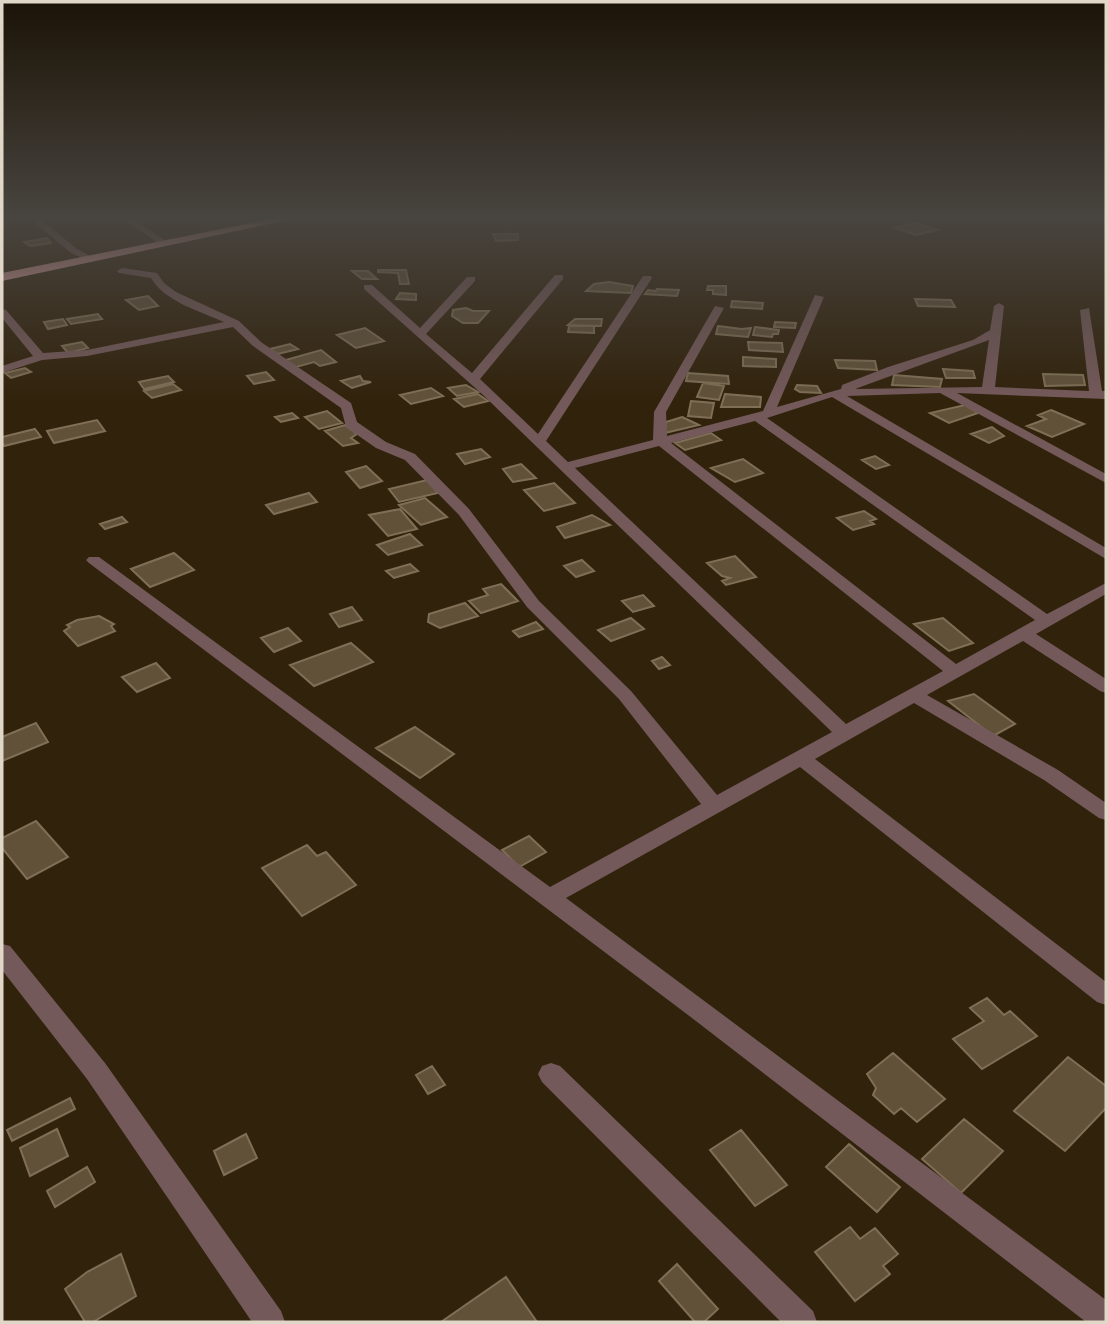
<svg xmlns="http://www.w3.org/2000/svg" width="1108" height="1324" font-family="Roboto,sans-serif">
<rect width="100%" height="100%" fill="#31220b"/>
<!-- building -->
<path fill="#615139" stroke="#7f6f56" stroke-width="2" d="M916,223L937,230L916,235L895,228Z
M493,234H518V240L496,241Z
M47,238L51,243L30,246L24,242Z
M378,270H406L409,284H400L398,273L378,272Z
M352,271H368L377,279H362Z
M609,282L633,286L631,293L586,291L594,284Z
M708,286H726V295L713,294V290H707Z
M657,289L679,290L677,296L645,294L648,290L656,291Z
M400,293L416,294V300L396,299Z
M148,296L158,306L139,310L126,300Z
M915,299L951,300L955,307L918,306Z
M732,301L763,303L762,309L731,307Z
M466,308L473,311H489L478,323H463L452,316L453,310Z
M98,314L102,319L71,324L67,319Z
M63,319L67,325L48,329L44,322Z
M575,319H602L601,326L568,325Z
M775,322L796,323L795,328L774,327Z
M569,326H594V333L568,332Z
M718,326L742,329L751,328L748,337L716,334Z
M755,327L779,330L778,334H773L772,337L753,335Z
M365,328L384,341L356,348L337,335Z
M82,342L88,348L68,353L62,346Z
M748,342L782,343L783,352L749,350Z
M290,344L298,349L278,354L270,349Z
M321,350L336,362L320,366L314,362L296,367L286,360Z
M743,357L776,359V367L743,366Z
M835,360L875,361L877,370L838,368Z
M25,368L31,372L11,378L5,373Z
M943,369L973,371L975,378H946Z
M266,372L274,380L254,384L247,376Z
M688,373L728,376L729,384L686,381Z
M1043,374L1083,375L1085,385L1045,386Z
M894,375L942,379L940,387L892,385Z
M168,376L174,382L144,389L139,382Z
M360,376L363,381L371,382L352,388L341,381Z
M703,383L724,386L719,400L697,397Z
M173,384L181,390L152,398L144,391Z
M466,385L478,392L457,396L448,388Z
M797,385L817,386L821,393L800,392L795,389Z
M431,388L443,396L411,404L400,395Z
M478,394L488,401L464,407L454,399Z
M725,394L761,397L760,407H721Z
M691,401L714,403L711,418L688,416Z
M965,405L978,413L949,423L930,413Z
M1051,410L1084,424L1052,437L1027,426L1046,419L1038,415Z
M327,411L342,423L319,429L305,417Z
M292,413L298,418L281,422L275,417Z
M682,417L699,425L665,433L666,422Z
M97,420L105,431L54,443L47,431Z
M345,425L357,434L351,438L358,443L343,446L325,431Z
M992,427L1004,436L989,443L971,434Z
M35,429L41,437L4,446L2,442V437Z
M711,433L721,440L685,450L675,443Z
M481,449L490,457L465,464L457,454Z
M875,456L889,465L876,469L862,460Z
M743,459L763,473L735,482L711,468Z
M521,464L536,478L513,482L503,469Z
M366,466L382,481L360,488L346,472Z
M427,480L438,493L399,502L389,489Z
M554,483L575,503L544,511L524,490Z
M309,493L317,502L274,514L266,505Z
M425,498L447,517L421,525L399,505Z
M400,509L417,529L388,536L369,515Z
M864,511L876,519L870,521L874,524L853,530L837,518Z
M592,515L610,525L565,538L557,527Z
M122,517L127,522L105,529L100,524Z
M410,534L422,545L388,555L377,545Z
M174,553L194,570L150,587L131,569Z
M735,556L756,577L726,585L722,581L730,578L722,576L707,563Z
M582,560L594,571L576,577L564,566Z
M410,564L418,571L394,578L386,571Z
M501,584L518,601L481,613L469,601L488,595L483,589Z
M643,595L654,606L633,612L622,601Z
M465,603L478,616L440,628L428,622L429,614Z
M352,607L362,620L339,627L330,614Z
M99,616L114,624L111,626L115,631L78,646L64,631L70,627L67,625L77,620Z
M631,618L644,629L611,641L598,630Z
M943,618L973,643L949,651L914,624Z
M536,622L543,629L519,637L513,631Z
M288,628L301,641L274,652L261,638Z
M351,643L373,662L314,686L290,665Z
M662,657L670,665L659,669L652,661Z
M156,663L170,678L137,692L122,677Z
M974,694L1015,724L993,736L948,701Z
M36,723L48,742L2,761V737Z
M415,727L454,754L420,778L376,748Z
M36,821L68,857L27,879L2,848V838Z
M529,836L546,852L519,867L502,850Z
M307,845L317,856L326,852L356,885L302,916L262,868Z
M987,998L1004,1015L1010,1011L1037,1036L982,1069L953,1039L984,1021L970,1008Z
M893,1053L945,1099L917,1122L901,1108L894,1114L873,1095L876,1088L867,1074Z
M1068,1057L1106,1086V1108L1065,1151L1014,1111Z
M432,1066L445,1085L428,1094L416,1075Z
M70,1098L75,1109L12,1141L7,1130Z
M964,1119L1003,1151L961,1193L922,1159Z
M57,1129L68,1156L30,1176L20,1148Z
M741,1130L787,1185L755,1206L710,1150Z
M246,1134L257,1158L224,1175L214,1151Z
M849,1144L900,1187L877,1212L826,1167Z
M87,1167L95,1182L55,1207L47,1191Z
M850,1227L860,1239L875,1228L898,1254L883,1266L890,1274L855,1301L815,1252Z
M121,1254L136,1296L93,1322H85L65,1289L87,1272Z
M677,1264L718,1309L704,1322H695L659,1281Z
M506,1277L537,1322H441Z"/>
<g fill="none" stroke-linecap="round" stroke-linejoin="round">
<!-- street -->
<path fill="#74595a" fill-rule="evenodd" d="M28,217H38L77,249L96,259L91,262L71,253Z
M119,217H129L171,244L163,246Z
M122,268L157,273L164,283L176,292L239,321L261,342L351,403L357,422L386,442L415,454L469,509L539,601L631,691L717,795L832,732L482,394L364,289V285H372L420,328L467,277H475V281L426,334L472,373L555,275H563V279L480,379L538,434L643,276H651L652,278L546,441L568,462L653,440L654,412L715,306L724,308L666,412L667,436L763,411L815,295L824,297L777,407L841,389L842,385L888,367L973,340L990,330L994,306L999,303L1004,306L995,387L1089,391L1080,310L1089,308L1102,391H1106V399L957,393L1106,474V483L940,393L847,396L1106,548V559L832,397L767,418L1047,614L1106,583V594L1036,634L1106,679V693L1100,691L1023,641L927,695L1058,770L1106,803V820L1099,818L1044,780L914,703L815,759L1106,982V1005L1097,1002L800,767L566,898L1106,1300V1322H1086L692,1018L89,563L86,560L89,557H99L550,887L701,804L619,699L527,607L459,515L405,460L376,448L346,427L341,408L253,346L233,327L87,356L42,360L2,373V366L33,356L2,318V309L6,310L43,353L87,350L224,322C200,311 165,302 151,278L119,273L117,271ZM989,340L982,387L855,389ZM755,421L1035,620L956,664L671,443ZM659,446L943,671L846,724L575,468Z
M2,944L10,946L105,1063L281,1311L285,1322H252L87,1079L2,970Z
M551,1063L560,1066L813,1311L817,1322H781L542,1082L538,1074L542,1066Z"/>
<!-- highway -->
<path fill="#e3a2a3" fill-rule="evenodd" d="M281,217H302L2,281V273Z"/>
</g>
<!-- sky -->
<linearGradient id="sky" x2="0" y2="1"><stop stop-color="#1b1306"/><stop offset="0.54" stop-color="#48443f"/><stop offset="1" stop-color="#48443f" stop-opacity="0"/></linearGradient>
<rect width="1108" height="402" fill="url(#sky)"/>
<!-- border -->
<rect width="1108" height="1324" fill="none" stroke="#e0d7c9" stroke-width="7"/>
</svg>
